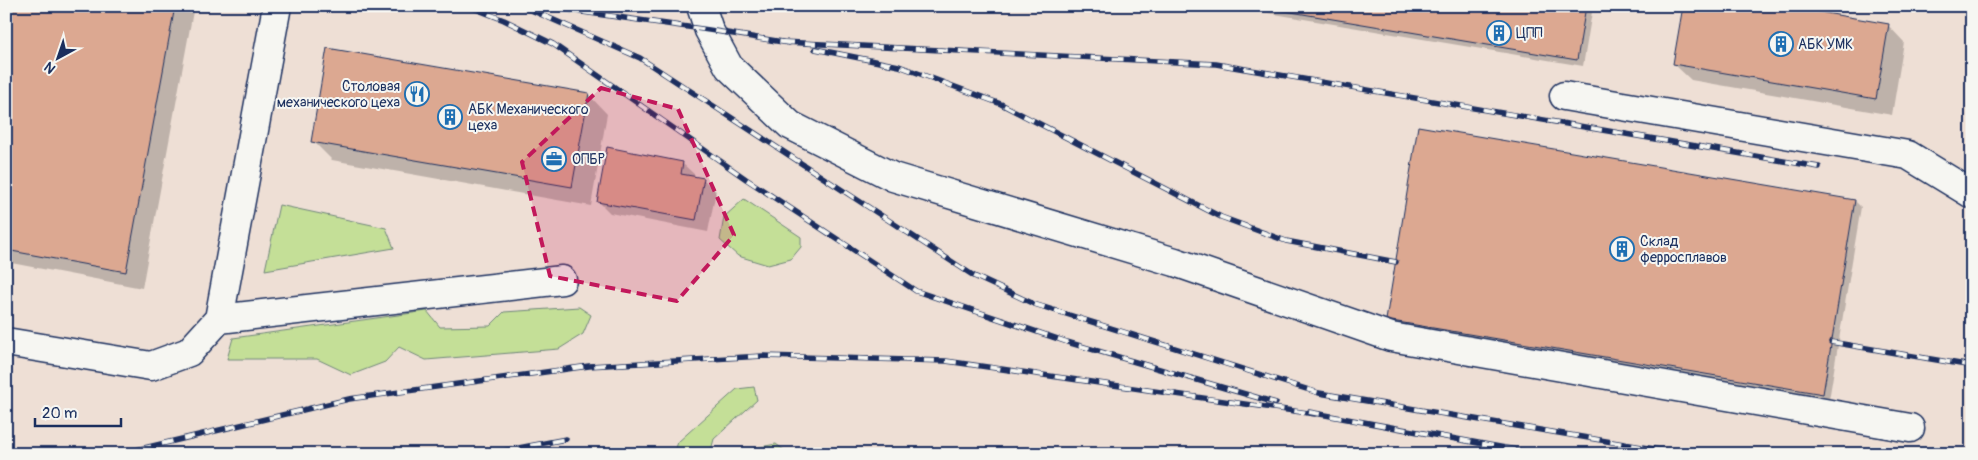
<svg xmlns="http://www.w3.org/2000/svg" width="1978" height="460" font-family="Pangolin,sans-serif">
<rect width="100%" height="100%" fill="#f6f6f2"/>
<filter id="ink" filterUnits="userSpaceOnUse"><feTurbulence type="fractalNoise" baseFrequency=".02" numOctaves="2"/><feDisplacementMap in="SourceGraphic" scale="10" xChannelSelector="R" yChannelSelector="G"/><feConvolveMatrix kernelMatrix="1 2 1 2 8 2 1 2 1" color-interpolation-filters="sRGB"/></filter>
<g filter="url(#ink)">
<!-- built -->
<path fill="#eedfd5" d="M6,6H1972V454H6Z"/>
<!-- green -->
<path fill="#c4df97" stroke="#70877a" d="M744,199L801,237V247L791,259L768,265L738,256L720,240L724,217Z
M279,205L386,228L394,248L265,270Z
M579,307L591,315L583,334L559,349L426,360L399,347L385,362L351,375L317,359H227L233,338L427,311L440,327L490,326L504,312Z
M754,387L757,400L714,439L710,454H674L678,442L737,389Z
M776,444L789,454H724Z"/>
<!-- shadow -->
<path fill="#0003" d="M6,6H194L142,288L6,262Z
M1251,6H1593L1583,66L1256,11Z
M1888,25L1904,42L1892,115L1691,80L1674,64Z
M588,94L607,114L591,206L332,160L313,141Z
M682,163L695,175L694,178L703,179L716,191L708,232L610,213L598,201Z
M1855,201L1861,207L1829,400L1394,326L1387,320Z"/>
<!-- building -->
<path fill="#dca891" stroke="#1b2f5e" d="M6,6H175L126,272L6,250Z
M1255,6H1586L1577,60Z
M1683,6H1785L1889,24L1876,99L1673,64Z
M327,48L589,93L572,187L311,142Z
M1418,126L1855,200L1823,394L1386,320Z
M607,147L683,162L681,174L704,178L696,220L597,202Z"/>
<g fill="none" stroke-linecap="round" stroke-linejoin="round">
<defs>
<path id="minor" d="M701,6L709,30L729,67L790,125L893,177L1175,262L1391,337L1910,428
M1564,96L1908,155L1972,194
M219,319L277,6
M6,342L151,366L189,352L219,319L562,280"/>
</defs>
<!-- minor casing -->
<use href="#minor" stroke="#1b2f5e" stroke-width="31"/>
<!-- minor -->
<use href="#minor" stroke="#f6f6f2" stroke-width="28"/>
<defs>
<path id="rail" d="M468,6L504,20L553,44L746,179L916,291L1067,342L1276,403
M522,6L640,58L974,276L1034,304L1319,393L1684,454
M540,6L709,30L789,43
M783,42L1216,64L1819,167
M815,49L899,66L1001,104L1221,217L1286,241L1396,262
M1831,342L1972,366
M1309,412L1538,454
M119,454L349,399L589,366L763,356L946,361L1315,414
M487,454L566,439
M1312,454L1357,452L1367,454"/>
</defs>
<!-- rail casing -->
<use href="#rail" stroke="#1b2f5e" stroke-width="5.5"/>
<!-- rail -->
<use href="#rail" stroke="#f6f6f2" stroke-width="4" stroke-dasharray="11" stroke-linecap="butt"/>
</g>
</g>
<!-- marked area -->
<path fill="#c2185b" fill-opacity="0.2" stroke="#c2185b" stroke-width="4" stroke-dasharray="10 6" stroke-linejoin="round" d="M601,88L678,109L734,235L677,301L550,276L522,162Z"/>
<!-- icons -->
<defs>
<symbol id="building-ring" viewBox="-11 -11 22 22"><circle r="9.5" fill="#f6f6f2" stroke="#1f6fb2" stroke-width="1.5"/><path d="M-4-6H4V6H1V3H-1V6H-4ZM-2.5-4.3h1.7v1.8h-1.7ZM.8-4.3h1.7v1.8H.8ZM-2.5-1h1.7V.8h-1.7ZM.8-1h1.7V.8H.8Z" fill="#1f6fb2"/></symbol>
<symbol id="restaurant-ring" viewBox="-11 -11 22 22"><circle r="9.5" fill="#f6f6f2" stroke="#1f6fb2" stroke-width="1.5"/><path d="M-5-6h1v4h1v-4h1v4h1v-4h1v5L-1.5 .5V6h-2V.5L-5-1ZM5-6V6H3V1.5H1.5Q1.5-4 5-6Z" fill="#1f6fb2"/></symbol>
<symbol id="office-ring" viewBox="-11 -11 22 22"><circle r="9.5" fill="#f6f6f2" stroke="#1f6fb2" stroke-width="1.5"/><path d="M-6-3h4V-5.5h4V-3h4V5H-6ZM-1-4.5V-3h2v-1.5ZM-6 0V1H6V0Z" fill="#1f6fb2"/></symbol>
</defs>
<g fill-rule="evenodd">
<use href="#building-ring" x="1485" y="19" width="28" height="28"/>
<use href="#building-ring" x="1767" y="30" width="28" height="28"/>
<use href="#restaurant-ring" x="403" y="80" width="28" height="28"/>
<use href="#building-ring" x="436" y="103" width="28" height="28"/>
<use href="#office-ring" x="540" y="145" width="28" height="28"/>
<use href="#building-ring" x="1608" y="235" width="28" height="28"/>
</g>
<g text-anchor="middle" dominant-baseline="central" stroke-width="4" stroke-linejoin="round" paint-order="stroke">
<!-- poi labels -->
<g font-size="14" fill="#1b2f5e" stroke="#f6f6f2" text-anchor="start">
<text x="1516" y="33">ЦПП</text>
<text x="1798" y="44">АБК УМК</text>
<text x="400" y="86" text-anchor="end">Столовая<tspan x="400" dy="16">механического цеха</tspan></text>
<text x="468" y="109">АБК Механического<tspan x="468" dy="16">цеха</tspan></text>
<text x="572" y="159">ОПБР</text>
<text x="1640" y="241">Склад<tspan x="1640" dy="16">ферросплавов</tspan></text>
</g>
</g>
<!-- margin -->
<rect width="1978" height="460" fill="none" stroke="#f6f6f2" stroke-width="25"/>
<rect x="12" y="12" width="1953" height="435" fill="none" stroke="#1b2f5e" stroke-width="2" filter="url(#ink)"/>
<!-- north arrow -->
<g transform="translate(58 58) rotate(220)" stroke="#f6f6f2" stroke-width="4" paint-order="stroke">
<path d="M0-4L9 19L0 12L-9 19Z" fill="#1b2f5e"/>
<text y="-8" font-size="14" font-weight="bold" text-anchor="middle" fill="#1b2f5e">N</text>
</g>
<!-- scale -->
<path d="M35 418v8h86v-8" fill="none" stroke="#1b2f5e" stroke-width="2.5"/>
<text x="42" y="418" font-size="15" fill="#1b2f5e" stroke="#f6f6f2" stroke-width="4" paint-order="stroke">20 m</text>
</svg>
